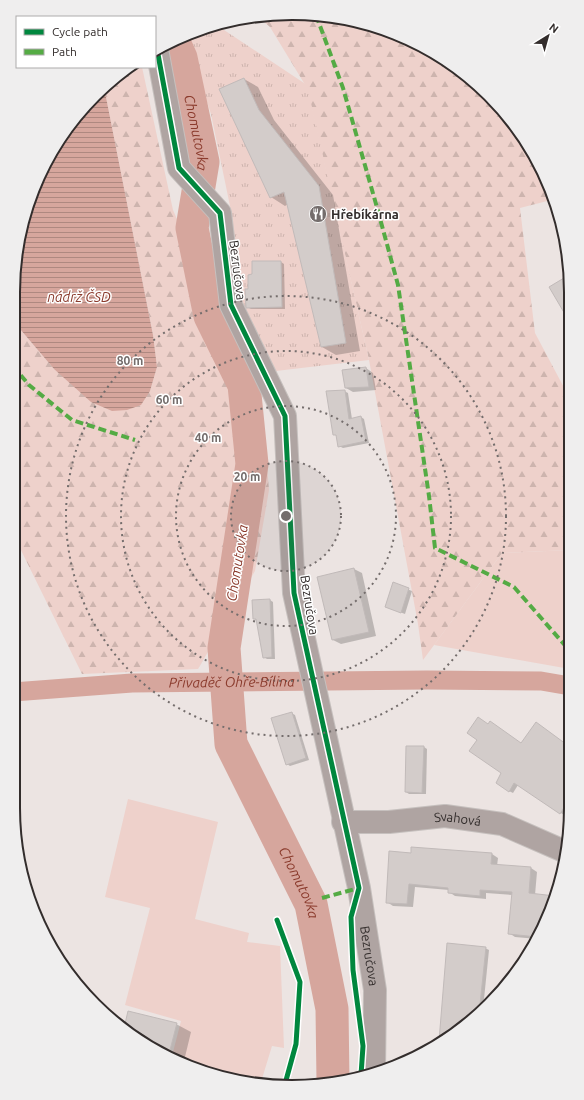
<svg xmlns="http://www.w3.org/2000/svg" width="584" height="1100" font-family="Ubuntu,sans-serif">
<defs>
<pattern id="forest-firs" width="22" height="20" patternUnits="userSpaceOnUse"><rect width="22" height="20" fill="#eed1cb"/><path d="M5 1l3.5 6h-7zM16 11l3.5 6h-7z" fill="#cdb4ae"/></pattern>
<pattern id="park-tufts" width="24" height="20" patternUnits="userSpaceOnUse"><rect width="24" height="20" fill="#eed1cb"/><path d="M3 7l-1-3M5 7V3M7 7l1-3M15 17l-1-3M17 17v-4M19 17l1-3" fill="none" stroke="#cdb4ae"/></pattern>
<pattern id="water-rules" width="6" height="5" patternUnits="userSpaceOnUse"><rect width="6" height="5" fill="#d6a69d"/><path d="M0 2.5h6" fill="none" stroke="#ae8880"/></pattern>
</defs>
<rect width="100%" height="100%" fill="#ece4e2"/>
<!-- green -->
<path fill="#eed1cb" d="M570,550V669L434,645L502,553Z
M128,799L218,822L195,919L249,933L247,942L280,946L284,1048L272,1046L261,1082L220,1078L172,1056L181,1021L125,1005L150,908L105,897Z"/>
<!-- forest -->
<path fill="url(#forest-firs)" d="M274,14L328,15L381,28L431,50L476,82L524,137L555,199L520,208L535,333L569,397L570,550L502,553L423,660L418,624L369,360L307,88L270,27L257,16Z
M128,67H142L173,210L263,416L269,490L255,571L198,669L82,674L13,534L14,322L54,369L150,391L157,367L153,335L104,87L122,71Z"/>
<!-- park -->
<path fill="url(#park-tufts)" d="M215,24L307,85L369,360L276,371L238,303L230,206L211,114L185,36Z"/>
<!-- water -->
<path fill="url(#water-rules)" d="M104,87L153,335L157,367L150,391L141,405L127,410L112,411L91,402L54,369L14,322V274L23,220L50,153L82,108Z"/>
<!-- shadow -->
<path fill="#0003" d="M244,79L258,87L274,120L333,195L360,351L336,355L322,347L288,204L285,206L271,197Z
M281,262L284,264L285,309H251L247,307L249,290Z
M366,368L373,373L376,390L353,392L346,388Z
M344,391L348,393L352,419L361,417L364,419L369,443L343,448L339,446L337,436L334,434Z
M354,569L362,573L376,636L341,644L333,640Z
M394,584L412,591L405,614L386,607Z
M270,600L273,602L275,659H267L264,657L258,621L254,619Z
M291,713L295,715L309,760L290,766L287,764Z
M539,726L570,748V809L569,808L564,815L518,785L513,793L509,791L522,744Z
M424,747L427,749L426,794H409L406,792Z
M412,854H492L498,858L497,866L531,868L537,872L535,895L555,897L537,939L515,937L509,933L513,895L486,893V899L455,896L449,892V890L415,887L413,907L393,906L387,902Z
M485,948L489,950L483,1009L476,1018Z
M176,1024L191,1032L184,1061L137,1040L125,1028Z"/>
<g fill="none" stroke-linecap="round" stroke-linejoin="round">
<!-- canal -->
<path stroke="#d6a69d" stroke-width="19" id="s1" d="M13,692L132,683L427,680L541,681L570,686"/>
<!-- river -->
<path stroke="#d6a69d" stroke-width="33" id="s2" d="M173,40L181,58L203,162L192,228L210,316L244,385L252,464L224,648L231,744L311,904L332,1009L333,1081"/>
</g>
<!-- building -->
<path fill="#d3ccca" stroke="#c1bab9" d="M244,78L259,110L319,186L346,343L321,347L284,192L270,198L219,89Z
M252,261H281L282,307L246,308L245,289H248V275L252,274Z
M569,275V321L549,287Z
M366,367L369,387L345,388L342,370Z
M345,390L349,419L361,416L366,441L338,447L336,435H333L326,391Z
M354,568L369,632L332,640L317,577Z
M393,582L409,588L401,613L385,607Z
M270,599L272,657L263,658L256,619H253L252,600Z
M292,712L306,758L286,765L271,718Z
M478,717L488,724L490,721L521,743L536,722L570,747V810L565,806L560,814L514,783L509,792L496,783L501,773L469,751L477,740L467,733Z
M406,746H424L422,793L405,792Z
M411,847L492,853L491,864L531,867L529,893L555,896L538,937L508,934L512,892L480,890V896L448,893V888L409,884L407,904L386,903L389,851L411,853Z
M447,943L486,947L479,1014L476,1018L439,1041Z
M128,1011L177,1023L169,1054L137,1040L124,1028Z"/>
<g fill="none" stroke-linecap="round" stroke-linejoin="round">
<defs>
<g id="minor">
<path id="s3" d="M157,49L179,168L220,213L231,305L285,416L294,593L359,888L375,990L374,1072"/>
<path id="s4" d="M343,822H389L445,816L502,824L566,852"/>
</g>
</defs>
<!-- minor casing -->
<use href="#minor" stroke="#c6c0be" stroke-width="24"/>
<!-- minor -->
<use href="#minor" stroke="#afa4a2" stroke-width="22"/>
<!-- quiet -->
<path stroke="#54ab44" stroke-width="4" stroke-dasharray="8 4" stroke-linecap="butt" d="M316,15L343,88L378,211L398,285L429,496L435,548L514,587L570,651
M13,366L29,385L72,420L135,440
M322,898L359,888"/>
<defs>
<path id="cycleway" d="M157,49L179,168L220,213L231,305L285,416L294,593L359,888L351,917L353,970L363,1046L361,1075
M277,920L300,982L296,1044L285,1084"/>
</defs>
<!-- cycleway casing -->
<use href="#cycleway" stroke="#fff" stroke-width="8"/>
<!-- cycleway -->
<use href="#cycleway" stroke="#00873e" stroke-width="5"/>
</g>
<!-- distance rings -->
<circle cx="286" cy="516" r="55" fill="#746d6c" fill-opacity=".12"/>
<g fill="none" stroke="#746d6c" stroke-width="2" stroke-dasharray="2 4">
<circle cx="286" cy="516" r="55"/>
<circle cx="286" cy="516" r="110"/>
<circle cx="286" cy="516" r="165"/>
<circle cx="286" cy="516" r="220"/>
</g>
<!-- icons -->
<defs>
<symbol id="restaurant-disc" viewBox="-11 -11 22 22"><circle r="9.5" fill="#746d6c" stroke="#fff"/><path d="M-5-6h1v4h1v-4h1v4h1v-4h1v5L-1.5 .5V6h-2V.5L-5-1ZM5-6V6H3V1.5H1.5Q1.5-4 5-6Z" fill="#fff"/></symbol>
</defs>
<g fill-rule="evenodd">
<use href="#restaurant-disc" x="308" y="204" width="20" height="20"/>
</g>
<g text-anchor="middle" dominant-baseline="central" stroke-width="3" stroke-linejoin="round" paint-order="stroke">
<!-- poi labels -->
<g font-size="13" font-weight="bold" fill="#332d2c" stroke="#fff" text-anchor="start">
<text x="331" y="214">Hřebíkárna</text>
</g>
<!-- street labels -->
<g font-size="13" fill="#332d2c" stroke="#fff">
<text transform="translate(238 270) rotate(83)">Bezručova</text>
<text transform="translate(310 605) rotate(81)">Bezručova</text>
<text stroke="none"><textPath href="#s4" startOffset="115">Svahová</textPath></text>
<text stroke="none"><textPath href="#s3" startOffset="946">Bezručova</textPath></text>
</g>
<!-- water labels -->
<g font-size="14" font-style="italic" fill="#8b3b2d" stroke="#fff">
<text stroke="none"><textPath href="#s2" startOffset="96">Chomutovka</textPath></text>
<text x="79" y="297">nádrž ČSD</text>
<text transform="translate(237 563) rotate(-81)">Chomutovka</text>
<text stroke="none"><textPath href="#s1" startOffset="219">Přivaděč Ohře-Bílina</textPath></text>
<text stroke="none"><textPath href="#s2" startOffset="876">Chomutovka</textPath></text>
</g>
</g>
<!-- crop -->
<path d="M0 0H584V1100H0ZM292 20H292A272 272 0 0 1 564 292V808A272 272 0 0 1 292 1080H292A272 272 0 0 1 20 808V292A272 272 0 0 1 292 20Z" fill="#efeeee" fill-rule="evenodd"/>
<path fill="none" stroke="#332d2c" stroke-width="2" d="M292 20H292A272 272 0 0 1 564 292V808A272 272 0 0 1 292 1080H292A272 272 0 0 1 20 808V292A272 272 0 0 1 292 20Z"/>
<circle cx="286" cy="516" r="6" fill="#746d6c" stroke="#fff" stroke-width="2"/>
<g font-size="12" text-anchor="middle" font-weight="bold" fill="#746d6c" stroke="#fff" stroke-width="3" stroke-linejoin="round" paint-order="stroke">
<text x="130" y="365">80 m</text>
<text x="169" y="404">60 m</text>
<text x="208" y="442">40 m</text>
<text x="247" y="481">20 m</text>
</g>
<!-- legend -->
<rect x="16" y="16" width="140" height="52" fill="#ffffff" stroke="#adabab"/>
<rect x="24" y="29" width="20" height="6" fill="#00873e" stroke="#adabab"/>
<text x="52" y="36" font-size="12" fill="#332d2c">Cycle path</text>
<rect x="24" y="49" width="20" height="6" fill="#54ab44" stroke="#adabab"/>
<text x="52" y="56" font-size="12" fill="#332d2c">Path</text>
<!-- north arrow -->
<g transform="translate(548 36) rotate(37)" stroke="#ffffff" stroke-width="3" paint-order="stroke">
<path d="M0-3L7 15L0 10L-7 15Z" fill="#332d2c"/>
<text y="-6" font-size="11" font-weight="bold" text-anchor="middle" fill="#332d2c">N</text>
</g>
</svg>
